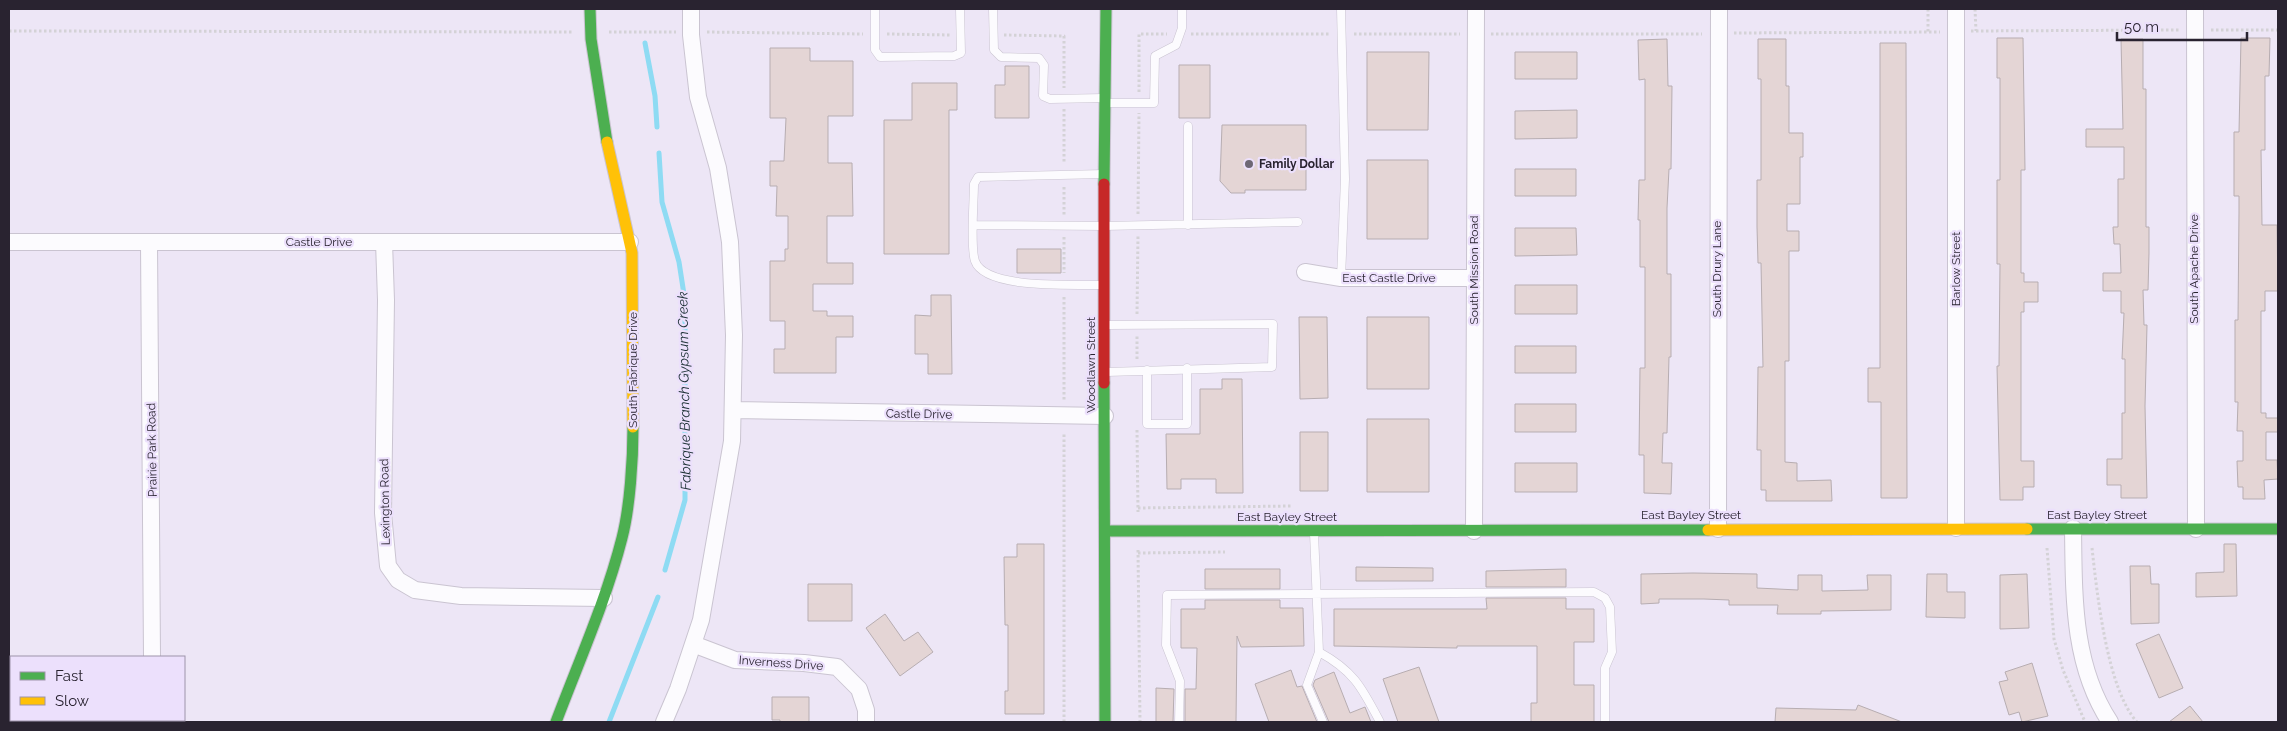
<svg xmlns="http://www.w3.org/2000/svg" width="2287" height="731" font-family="Raleway,sans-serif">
<rect width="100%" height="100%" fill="#ede6f6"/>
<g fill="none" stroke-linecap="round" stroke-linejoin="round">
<!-- stream -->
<path stroke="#8edbf3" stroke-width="5" d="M645,43L655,96L657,127
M659,153L662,202L679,262L685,301V500L665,570
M609,722L658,597"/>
</g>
<!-- building -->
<path fill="#e4d5d5" stroke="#b7adb1" d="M1997,38H2023L2025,170H2021V273H2024V282H2038V302H2024V312H2021V461H2034V487H2023V500H2000L1997,366H1999L2000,264H1997V180H2000V78H1997Z
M2241,38H2270L2269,76H2265V150H2261L2262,225H2277L2278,291H2265V311H2261V413H2266V418H2278V432H2266V460H2277L2278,479L2264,480L2265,499H2243V487H2238L2237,461H2243V431H2237L2238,402H2235V320H2238L2239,212V196H2234V132H2239Z
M1667,39L1668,86H1672L1671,169H1669L1667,208V274H1671V357H1669L1667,433H1663L1662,463H1672L1671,494L1644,493V455H1639L1640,368H1645V267H1640V220H1638L1639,180H1645V79L1639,80L1638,40Z
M1758,39H1786V86H1789V133H1803V157H1800V204H1787V231H1799V251H1789V361H1785V462L1797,463V481L1831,480L1832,501H1766V490H1761V450H1757L1758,367H1763L1761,263H1758L1757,227V180H1761V79H1758Z
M2121,39H2143V89H2146V227H2149V253L2148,290H2143L2144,325H2147L2145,406L2147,498H2121V485H2107V459H2122V413H2125V359H2122L2124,313H2121V291H2103V273H2121L2120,244H2114L2113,227H2118V179H2124V147H2086V129H2123Z
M1880,43H1906L1907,498H1881V402H1868V368H1880Z
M770,48H810V61H853V116H828V163H852L853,216H827V263H853V284H813V311H827V316H853V337H836V373H774V349H785V321H770V261H785V249H788V216H776L777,186H770V161H784L786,118H770Z
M1367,52H1429L1428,130H1367Z
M1515,52H1577V79H1515Z
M1179,65H1210V118H1179Z
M1005,66H1029V118H995V85H1005Z
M912,83H957V110H949V254H884V120H912Z
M1577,110V138L1515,139V111Z
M1222,125H1306V190H1245V193H1231L1220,181Z
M1367,160H1428V239H1367Z
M1515,169H1576V196H1515Z
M1515,228H1576L1577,255L1515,256Z
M1017,249H1061V273H1017Z
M1515,285H1577V314H1515Z
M931,295H951L952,374H928V354H915V315L931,316Z
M1299,317H1327L1328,398L1300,399Z
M1367,317H1429V389H1367Z
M1515,346H1576V373H1515Z
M1222,379H1242L1243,493H1216V479H1181V489H1167L1166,434H1200V389H1222Z
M1515,404H1576V432H1515Z
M1367,419H1429V492H1367Z
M1300,432H1328V491H1300Z
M1515,463H1577V492H1515Z
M1017,544H1044V714H1005V691H1008V625H1005L1004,557H1017Z
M2224,544H2236L2237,596L2196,597V573L2224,572Z
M2130,566H2150L2151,584H2159V623L2131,624Z
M1356,567L1433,568V581H1356Z
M1205,569H1280V589H1205Z
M1566,569V587H1486V571Z
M1693,573L1757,574V588L1798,590V575H1822V591L1868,590L1867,575H1891V610L1821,611V614H1777L1778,605H1729V600L1704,599H1659V603L1641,604V574Z
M1927,574H1947V592H1965V618L1926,617Z
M2027,574L2029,628L2000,629V575Z
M808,584H852V621H808Z
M1486,598H1566V609H1594V642H1574V685H1594V722H1531V703H1537V646H1457V648L1334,646V609H1487Z
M1205,600H1280V608H1303L1304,646L1241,647L1237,636L1236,722H1185V689H1196L1197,648H1181V609H1205Z
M885,614L904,641L918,632L933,652L900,676L866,628Z
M2159,634L2183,688L2159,698L2136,644Z
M2032,663L2048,716L2022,722L2019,712L2009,715L1999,682L2008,680L2005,672Z
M1419,667L1439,722H1398L1383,679Z
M1291,670L1297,687L1302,686L1317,722H1269L1255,684Z
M1334,672L1350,713L1365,707L1371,722H1329L1313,685L1315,680Z
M1156,688L1174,689L1173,722H1156Z
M772,697H809V722H780V720H772Z
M1858,705L1902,722H1775L1776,708L1856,710Z
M2190,706L2203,722H2169Z"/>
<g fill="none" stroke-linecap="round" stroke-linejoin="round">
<defs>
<path id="lane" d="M875,9V50L880,57L954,56L961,53L960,9
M993,9L994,50L1001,57L1039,58L1044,65L1043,96L1050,99L1104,98
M1341,9L1345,179L1341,278
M1108,103H1154L1155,56L1176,45L1182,28V9
M1188,126V225
M974,225L1104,226L1298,222
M1102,285C1075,284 985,290 975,261C970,247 974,201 974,184L978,177L1104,174
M1107,325L1273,324L1272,367L1107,372
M1147,370V424H1187V368
M1314,533L1319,652L1307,685L1323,722
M1319,652C1354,671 1362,688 1380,722
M1179,722L1180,681L1166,645L1167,595L1594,592L1605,598L1610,607L1612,652L1605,668V722"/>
<path id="street" d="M2195,9L2196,529
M9,242H630
M384,242L386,300L383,513L388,566L398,580L415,590L461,596L604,598
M149,243L152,657
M1305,272L1341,278H1473
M733,410L1105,416
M1956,528V9
M2073,528C2074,595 2072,664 2110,722
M1718,529L1719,9
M1474,531L1476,9
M693,644L735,660L804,663L837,667L859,689L866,710V722
M153,720V722
M664,722L678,689L701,620L732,441L734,335L730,242L718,168L698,97L691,35V9"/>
<path id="fast" d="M590,9L591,39L607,142
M1104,184L1106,9
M1104,383L1105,722
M2027,529H2278
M1105,531L1708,530
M556,722C579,661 606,601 622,538C630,507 633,459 633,427"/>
<path id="slow" d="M607,142L632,253L633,427
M1708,530L2027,529"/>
<path id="jam" d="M1104,383V184"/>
</defs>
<!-- lane casing -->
<use href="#lane" stroke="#cac4d1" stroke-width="9"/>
<!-- street casing -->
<use href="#street" stroke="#cac4d1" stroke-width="18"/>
<!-- fast casing -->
<use href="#fast" stroke="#cac4d1" stroke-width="13"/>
<!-- slow casing -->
<use href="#slow" stroke="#cac4d1" stroke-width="13"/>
<!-- jam casing -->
<use href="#jam" stroke="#cac4d1" stroke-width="13"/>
<!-- path -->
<path stroke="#d4d2d6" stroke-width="3" stroke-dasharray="2.5 2.5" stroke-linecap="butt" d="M1928,9V32
M1975,9L1976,31
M2211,30H2278
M9,31L573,32
M1971,31L2180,30
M609,32H676
M707,32L863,34
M1734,33L1940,32
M887,34L951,35
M1191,34H1330
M1354,34H1460
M1491,34H1702
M1004,35L1064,36V88
M1139,92V34H1167
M1064,109V163
M1064,187V215
M1138,214L1139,113
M1064,237V273
M1064,297V400
M1137,314L1138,235
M1137,359V335
M1137,430L1138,512
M1138,508L1291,506
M2047,548L2054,639L2063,670L2085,722
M2092,548C2097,593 2107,689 2137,722
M1138,550L1140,722
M1138,553L1225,552
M1064,722V432"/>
<!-- lane -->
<use href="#lane" stroke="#fcfbfe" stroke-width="8"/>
<!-- street -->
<use href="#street" stroke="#fcfbfe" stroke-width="16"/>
<!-- fast -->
<use href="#fast" stroke="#4caf50" stroke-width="11"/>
<!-- slow -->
<use href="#slow" stroke="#ffc107" stroke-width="11"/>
<!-- jam -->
<use href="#jam" stroke="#c62828" stroke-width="11"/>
</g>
<!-- markers -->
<circle fill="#6e6775" stroke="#ece0fc" stroke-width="2" cx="1249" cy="164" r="5"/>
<g text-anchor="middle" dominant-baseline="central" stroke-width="4.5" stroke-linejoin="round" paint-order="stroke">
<!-- poi labels -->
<g font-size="12" font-weight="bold" fill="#292330" stroke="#ece0fc" text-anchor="start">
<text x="1259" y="164">Family Dollar</text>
</g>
<!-- street labels -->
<g font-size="12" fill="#292330" stroke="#ece0fc">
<text x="319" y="242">Castle Drive</text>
<text transform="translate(1717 269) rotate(-90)">South Drury Lane</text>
<text transform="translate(1956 269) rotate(-90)">Barlow Street</text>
<text transform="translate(2194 269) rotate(-90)">South Apache Drive</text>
<text transform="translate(1474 270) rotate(-90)">South Mission Road</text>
<text x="1389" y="278">East Castle Drive</text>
<text transform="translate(1091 365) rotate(-90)">Woodlawn Street</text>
<text transform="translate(633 370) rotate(-90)">South Fabrique Drive</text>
<text transform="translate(919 414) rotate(1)">Castle Drive</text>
<text transform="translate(152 450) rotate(-91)">Prairie Park Road</text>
<text transform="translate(385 502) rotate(-91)">Lexington Road</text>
<text x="1691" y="515">East Bayley Street</text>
<text x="2097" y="515">East Bayley Street</text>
<text x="1287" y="517">East Bayley Street</text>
<text transform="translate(781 663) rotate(4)">Inverness Drive</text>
</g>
<!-- water labels -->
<g font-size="14" font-style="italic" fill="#1a2e33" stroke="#ece0fc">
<text transform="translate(684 391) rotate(-91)">Fabrique Branch Gypsum Creek</text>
</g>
</g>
<!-- border -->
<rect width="2287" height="731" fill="none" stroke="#292330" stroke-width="20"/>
<!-- legend -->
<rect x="10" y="656" width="175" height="65" fill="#ece0fc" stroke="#9e94aa"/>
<rect x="20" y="672" width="25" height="8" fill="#4caf50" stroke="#9e94aa"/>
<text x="55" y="681" font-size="15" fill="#292330">Fast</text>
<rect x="20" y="697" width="25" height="8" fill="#ffc107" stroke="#9e94aa"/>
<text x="55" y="706" font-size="15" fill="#292330">Slow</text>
<!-- scale -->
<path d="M2117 32v8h130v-8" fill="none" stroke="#292330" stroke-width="2.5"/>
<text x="2124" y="32" font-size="15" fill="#292330" stroke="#ece0fc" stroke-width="4" paint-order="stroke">50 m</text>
</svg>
